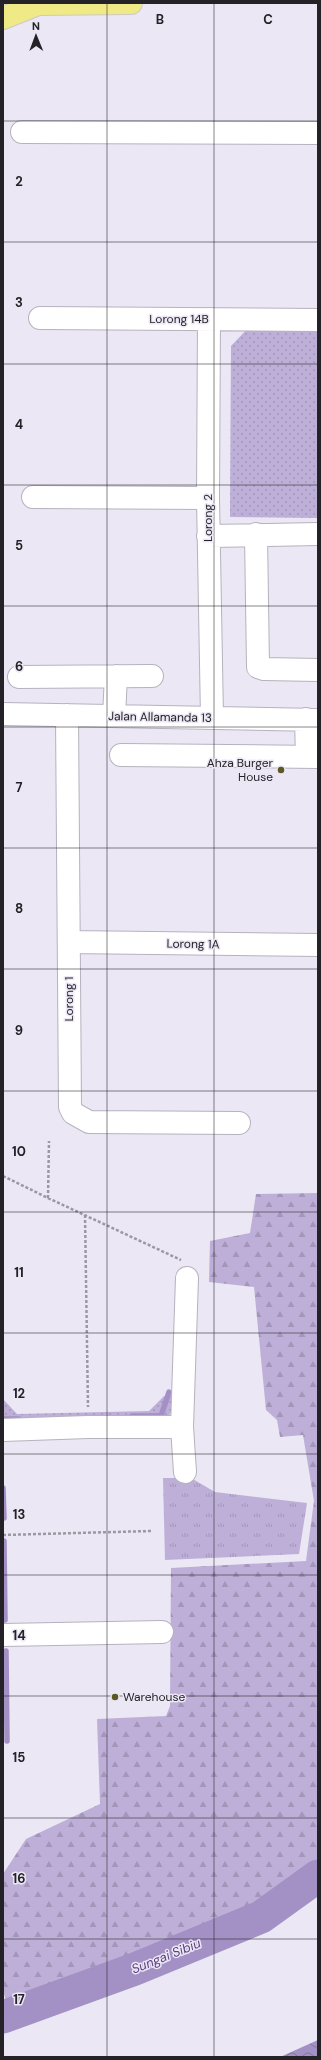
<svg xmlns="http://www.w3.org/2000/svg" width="321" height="2060" font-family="'DM Sans',sans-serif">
<defs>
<pattern id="grass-tufts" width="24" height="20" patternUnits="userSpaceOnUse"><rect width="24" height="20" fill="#beafd9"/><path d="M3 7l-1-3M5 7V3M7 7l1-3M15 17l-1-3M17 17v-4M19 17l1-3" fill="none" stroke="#a396ba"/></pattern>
<pattern id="forest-firs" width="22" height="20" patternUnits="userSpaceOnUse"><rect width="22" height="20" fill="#beafd9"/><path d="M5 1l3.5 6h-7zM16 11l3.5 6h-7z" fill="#a396ba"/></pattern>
<pattern id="park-dots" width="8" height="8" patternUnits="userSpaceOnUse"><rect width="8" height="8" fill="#beafd9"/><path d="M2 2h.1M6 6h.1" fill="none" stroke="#a396ba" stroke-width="1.8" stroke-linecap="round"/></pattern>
<pattern id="water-waves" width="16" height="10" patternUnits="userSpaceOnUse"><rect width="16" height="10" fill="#a390c4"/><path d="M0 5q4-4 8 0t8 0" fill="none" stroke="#85759f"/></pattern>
</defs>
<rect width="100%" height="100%" fill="#ebe7f4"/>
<!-- grass -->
<path fill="url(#grass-tufts)" d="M163,1478H191L215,1492L307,1503L299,1554L165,1560Z"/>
<!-- forest -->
<path fill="url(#forest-firs)" d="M318,1193V1862L260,1905L8,2009L3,1990V1874L26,1839L100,1804L97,1719L166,1716L170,1706L171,1568L306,1561L314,1501L303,1435L280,1437L277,1420L266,1410L254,1287L209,1282L210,1241L250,1233L256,1194Z"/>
<!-- park -->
<path fill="url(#park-dots)" d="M251,325H318V518L230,517L231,346Z
M164,1396H171V1413L168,1416L11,1420L3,1417V1399L17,1414L149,1411Z"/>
<!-- water -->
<path fill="url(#water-waves)" d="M318,2040V2057H280Z"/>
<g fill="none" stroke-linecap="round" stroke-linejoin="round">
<!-- stream -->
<path stroke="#a390c4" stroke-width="5.5" d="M132,1416H161L169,1392
M3,1419H19
M3,1488L4,1518
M4,1541L5,1620
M6,1651L7,1741"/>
<!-- river -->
<path stroke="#a390c4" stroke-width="33" d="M3,2017L135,1969L261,1917L318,1876"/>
<defs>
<path id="minor" d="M22,132L318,133
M40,318L318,320
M209,319L208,498L212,718
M33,497L208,498
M256,534L258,667L264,669L318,670
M208,536L318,534
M19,677L152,676
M3,714L318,720
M67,715L70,1107L73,1113L89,1122L239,1123
M114,716L116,676
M306,719L307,757
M121,755L318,757
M69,942L318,945
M3,1430L88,1427H182
M185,1472L182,1427L187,1278
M3,1635L162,1632"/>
<path id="major" d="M3,18L38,4L131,3"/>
</defs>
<!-- minor casing -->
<use href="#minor" stroke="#b6b2be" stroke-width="24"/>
<!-- major casing -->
<use href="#major" stroke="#cacacb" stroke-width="24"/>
<!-- path -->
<path stroke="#9b98a1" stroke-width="2.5" stroke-dasharray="3 2" stroke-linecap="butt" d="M3,1176L48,1198L49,1141
M48,1198L181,1260
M85,1215L88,1407
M3,1535L151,1531"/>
<!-- minor -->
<use href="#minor" stroke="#fff" stroke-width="22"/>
<!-- major -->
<use href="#major" stroke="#efea85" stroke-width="22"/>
</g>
<!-- grid -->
<path fill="none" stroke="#242227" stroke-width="1" stroke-opacity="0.55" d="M107,3V2057M214,3V2057M3,121H318M3,242H318M3,364H318M3,485H318M3,606H318M3,727H318M3,848H318M3,969H318M3,1091H318M3,1212H318M3,1333H318M3,1454H318M3,1575H318M3,1696H318M3,1818H318M3,1939H318"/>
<!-- markers -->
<g fill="#5b5825" stroke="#ebe7f4" stroke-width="1.5">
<circle cx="281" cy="770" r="4"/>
<circle cx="115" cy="1697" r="4"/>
</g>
<g text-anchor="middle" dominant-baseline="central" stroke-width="3" stroke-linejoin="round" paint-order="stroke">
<!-- street labels -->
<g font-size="12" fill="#242227" stroke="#ebe7f4">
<text x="179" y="319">Lorong 14B</text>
<text transform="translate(208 518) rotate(-90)">Lorong 2</text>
<text transform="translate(160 717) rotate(1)">Jalan Allamanda 13</text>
<text transform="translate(193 944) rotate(1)">Lorong 1A</text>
<text transform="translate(69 999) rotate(-90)">Lorong 1</text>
</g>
<!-- poi labels -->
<g font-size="12" fill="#242227" stroke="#ebe7f4" text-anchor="end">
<text x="273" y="763">Ahza Burger<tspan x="273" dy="14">House</tspan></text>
<text x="123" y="1697" text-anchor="start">Warehouse</text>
</g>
<!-- water labels -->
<g font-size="13" font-style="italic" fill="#5c4183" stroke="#ebe7f4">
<text transform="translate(166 1956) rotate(-22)">Sungai Sibiu</text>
</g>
</g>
<g font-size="13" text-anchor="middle" font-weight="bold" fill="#242227" stroke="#ebe7f4" stroke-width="3" stroke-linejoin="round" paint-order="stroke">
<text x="160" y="24">B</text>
<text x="268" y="24">C</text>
<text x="19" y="186">2</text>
<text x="19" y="307">3</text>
<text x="19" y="429">4</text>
<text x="19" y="550">5</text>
<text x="19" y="671">6</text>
<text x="19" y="792">7</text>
<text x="19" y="913">8</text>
<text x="19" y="1035">9</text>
<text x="19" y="1156">10</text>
<text x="19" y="1277">11</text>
<text x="19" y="1398">12</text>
<text x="19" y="1519">13</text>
<text x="19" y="1640">14</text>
<text x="19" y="1762">15</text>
<text x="19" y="1883">16</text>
<text x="19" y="2004">17</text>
</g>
<!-- border -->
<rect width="321" height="2060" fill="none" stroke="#242227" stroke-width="8"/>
<!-- north arrow -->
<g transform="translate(36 36) rotate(359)" stroke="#ebe7f4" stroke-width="3" paint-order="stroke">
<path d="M0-3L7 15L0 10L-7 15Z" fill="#242227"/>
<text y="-6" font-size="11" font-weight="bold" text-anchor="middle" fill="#242227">N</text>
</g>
</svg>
